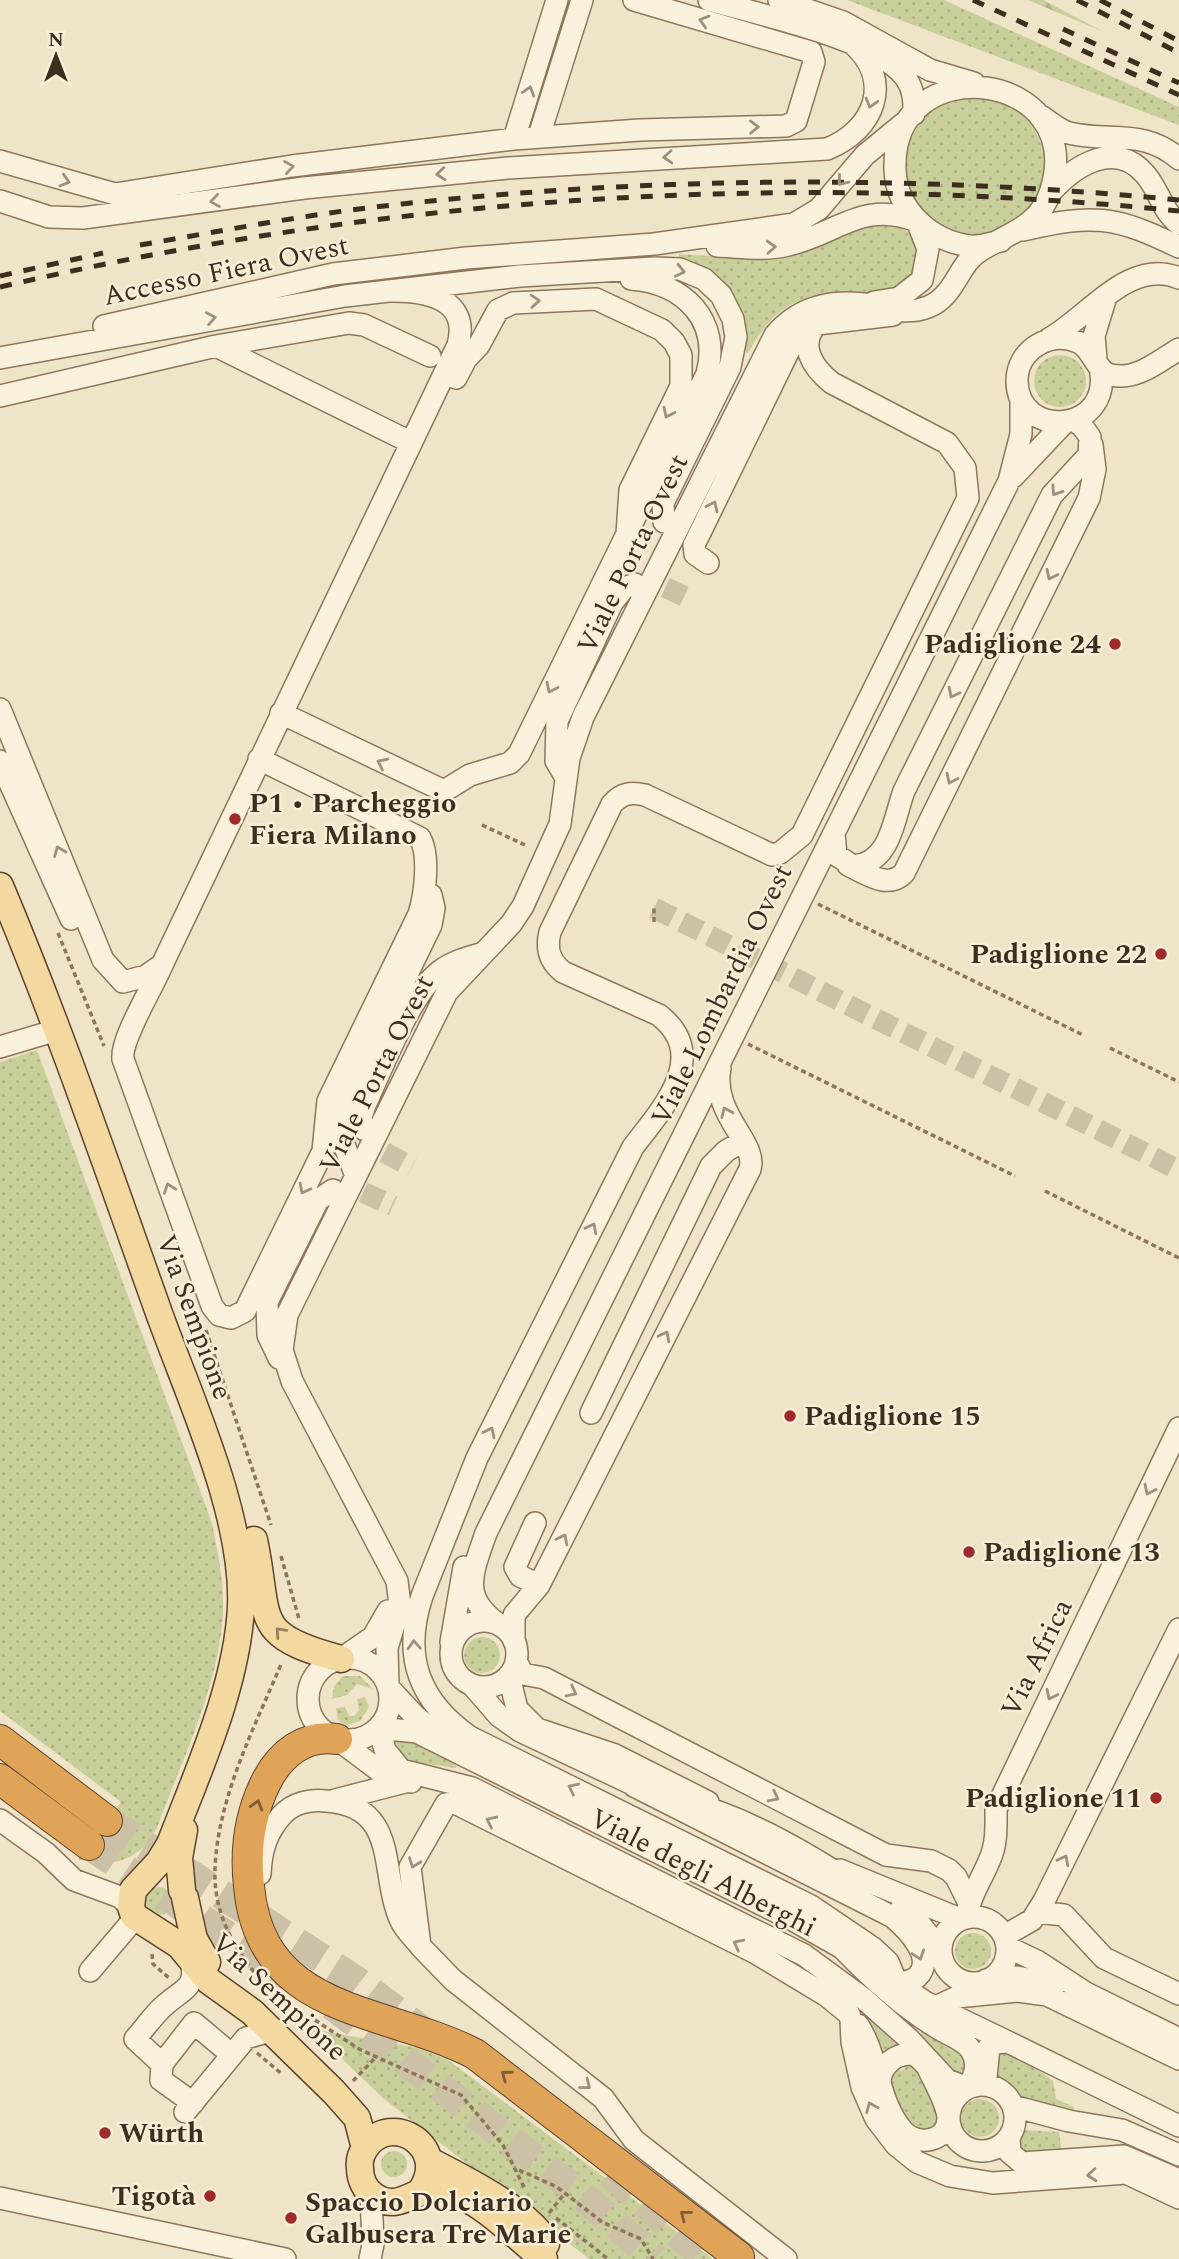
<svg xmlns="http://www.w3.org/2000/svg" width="1179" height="2259" font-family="Spectral,serif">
<defs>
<pattern id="grass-dots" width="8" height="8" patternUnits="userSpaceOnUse" patternTransform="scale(1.75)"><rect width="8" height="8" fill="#c9cf9b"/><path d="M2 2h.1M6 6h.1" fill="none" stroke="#aeb285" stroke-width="1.8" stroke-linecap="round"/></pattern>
<pattern id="forest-firs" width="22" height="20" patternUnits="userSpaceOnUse" patternTransform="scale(1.75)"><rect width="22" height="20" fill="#c9cf9b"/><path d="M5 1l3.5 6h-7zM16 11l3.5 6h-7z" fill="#aeb285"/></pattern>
</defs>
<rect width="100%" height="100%" fill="#f0e4c8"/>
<!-- grass -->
<path fill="url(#grass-dots)" d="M847,0H944L1179,107V125Z
M906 165a69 69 0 1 1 138 0a69 69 0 1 1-138 0Z
M882,222C915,231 917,235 920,268C912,275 904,286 895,290C887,294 872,291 863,292C804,294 779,298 748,353L745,352L746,336L678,261L679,254L743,258L798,253Z
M1034 381a26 26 0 1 1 52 0a26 26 0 1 1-52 0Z
M37,1050L212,1523C218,1553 224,1582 223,1613C219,1686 182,1760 157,1828C140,1861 112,1869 78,1859L121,1802L0,1711V1062Z
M464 1655a18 18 0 1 1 36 0a18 18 0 1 1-36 0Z
M343,1676H360L373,1689L357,1684L347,1695L332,1699L334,1686Z
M365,1697L369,1707L360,1721L346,1725L338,1720L336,1708L345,1707L349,1716H354L359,1710L357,1699Z
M404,1739L419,1741L457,1766L456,1768L404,1761L395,1741Z
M145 1901a14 14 0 1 1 28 0a14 14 0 1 1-28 0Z
M955 1951a18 18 0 1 1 36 0a18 18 0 1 1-36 0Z
M866,2016L902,2050L881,2064Z
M311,2029L418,2048L447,2059L713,2259H589L384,2099Z
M924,2029L967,2055L966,2073L957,2077L920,2034Z
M997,2050C1011,2053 1042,2071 1053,2081L1056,2099L1074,2107L1073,2111C1056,2109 1037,2109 1023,2099C1013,2092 1008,2083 996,2077Z
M900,2060L914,2062L939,2115L937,2123L927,2131H912L885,2076L896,2063L901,2071L905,2068Z
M961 2118a19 19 0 1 1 38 0a19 19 0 1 1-38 0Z
M1024,2130L1059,2132L1062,2153L1039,2157L1019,2150L1017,2139Z
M381 2164a13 13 0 1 1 26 0a13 13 0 1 1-26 0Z"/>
<!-- forest -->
<path fill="url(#forest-firs)" d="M1028,0H1043L1104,32Z"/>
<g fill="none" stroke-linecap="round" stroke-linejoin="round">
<!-- minor-tunnel -->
<path stroke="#ccc0a6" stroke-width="21" stroke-dasharray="21 10" stroke-linecap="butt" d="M635,584H658L690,599
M654,908L1179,1170
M364,1130L376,1148L412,1167
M333,1190L356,1189L393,1206"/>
<!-- highway-tunnel -->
<path stroke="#ccc0a6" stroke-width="30" stroke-dasharray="30 15" stroke-linecap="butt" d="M107,1821L355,1980L420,2029
M89,1845L290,1977
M332,2005L577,2191L655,2259
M610,2173L707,2259"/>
<defs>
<path id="minor" d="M709,0C756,14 877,39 905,77C914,89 914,100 914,114
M779,0L843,22L930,70L974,83
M1041,116C1050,122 1059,130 1069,133C1110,143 1143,128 1179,159
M539,136L582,0
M514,139L640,130L786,126L796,121L814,62L811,52L634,0
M0,161L115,194L292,166L514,139L557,0
M1050,193C1074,166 1115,139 1145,174C1159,190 1162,211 1179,224
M0,201L49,217L83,218L304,188L508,168L827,149C875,130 894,80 852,43
M1023,230C1094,214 1113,215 1179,247
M717,246C740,247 766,251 788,245C839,233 862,200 917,221L928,249L922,280L899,298L874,302
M104,326L333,274L466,258L654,244L794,224L819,209L865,155L904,123
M1049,339C1088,317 1130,257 1179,278
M216,346L410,442
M0,358L345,296L520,276L654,268L680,269L704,279L721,295L733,319L736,337L730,367L663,503L664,522
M1096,359L1094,336L1105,300
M1100,368C1114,433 1018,441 1017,381C1017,350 1050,330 1078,342C1093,349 1096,372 1111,375C1136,381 1159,361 1179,349
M0,396L216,346L349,323L364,325L430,356
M1013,477L1064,423
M631,525L707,374C721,320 684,283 631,279
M708,563L695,554L694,545L793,342L817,324L893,315
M0,709L103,960L123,982L146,976L162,965
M281,713L444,791L470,775L510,763L519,754L627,534L630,490L681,386V355L674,342L662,330L596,299L513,303L498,310L479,345L466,359L456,378
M259,759L420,838C430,855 425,895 419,914L328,1101L323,1151L245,1311L231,1318L219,1315L212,1306L123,1059C120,1040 153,987 162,965L458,345C471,297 423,290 387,291
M0,761L71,919
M566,778L556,761L557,721L612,603L624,588L635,584
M834,833L836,855L853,866C891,864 894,817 904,791L1052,495L1089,455L1090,437L1082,426L1073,420
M848,865C865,873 888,890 904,873L1089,498L1095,469L1092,445
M0,1047L57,1030
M363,1129L361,1117L365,1105C382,1069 410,994 440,971C452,962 466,958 480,954
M356,1176L343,1142L341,1111L431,925L434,908L431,895
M279,1358L268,1335L267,1302L318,1200L333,1190
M591,1413L711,1166L726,1151L743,1141
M535,1523L515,1567L520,1576L539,1585
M451 1654a33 33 0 1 1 66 0a33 33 0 1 1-66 0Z
M501,1626C459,1598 472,1574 486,1533L1009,481L1021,434V399
M514,1641V1615L539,1585L750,1169C758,1142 711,1115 720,1068
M451,1642L464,1567
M308 1699a41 41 0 1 1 82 0a41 41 0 1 1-82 0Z
M341,1659L373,1637L388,1611
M516,1661L523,1674L544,1678L886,1855L931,1861L949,1870L956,1877L969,1903
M509,1676L517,1709L537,1729L615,1755L708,1802
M473,1686L499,1716L520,1731L645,1790
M337,1739L389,1778L411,1782
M459,1753L414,1715L388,1687L387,1648L400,1605L397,1581L292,1381L282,1350L287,1315L447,992L511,924L523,906L560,824L569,758L583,717L775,335C802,303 838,299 877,306C895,310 910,314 928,307C956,296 958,263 981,250C1010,233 1040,226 1051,190C1088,69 891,46 895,169C896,210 931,241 970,246C980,247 991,243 1001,241
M634,1786L893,1917C906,1928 937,1959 917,1977C910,1982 903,1983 896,1981L888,1962L873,1948L811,1906L470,1737C419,1701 402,1657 422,1596L477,1458L633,1147C663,1108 711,1056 659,1015L563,972C549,961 546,948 550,932L612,804C622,793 631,792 645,795L772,855L780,853L802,835L968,498L965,468L947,443L832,383C813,368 797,344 817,324
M335,1800L405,1782
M689,1803C743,1816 805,1852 851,1882
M0,1820L46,1853L74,1880L120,1897L131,1907
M840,1870L960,1919
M260,1874C261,1851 266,1833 282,1815C293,1803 310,1799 326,1801C401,1806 379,1874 401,1921C404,1928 412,1936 417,1942
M901,1909L916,1919L940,1950
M1037,1912L1064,1915L1104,1958L1179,1994
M941 1950a33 33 0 1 1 66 0a33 33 0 1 1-66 0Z
M966,1917C970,1895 982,1879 990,1859C997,1843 996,1826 996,1809L1179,1428
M1004,1936L1032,1920L1044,1901L1179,1629
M1007,1947L1037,1961L1086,1993L1179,2039
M844,1950C873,1980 905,2009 941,2030C951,2036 967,2041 972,2052C979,2064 975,2077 967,2088L947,2080L909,2039L864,1999L804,1955L472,1788L401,1770L385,1750L379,1728L417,1732L793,1920L877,1968L925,2002L1008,2042
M191,1962C198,1988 181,1990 165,2005C154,2014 145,2028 135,2039L162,2064L161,2080L193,2103
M90,1971L129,1925
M986,1980L1017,1977L1056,1984
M927,2011L957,1997L1018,1991L1047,1995L1179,2059
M858,2025C879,2057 877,2101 903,2131C916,2146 947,2143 948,2119C948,2104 934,2082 928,2068
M162,2064L194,2023L232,2055
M986,2077L989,2047L994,2043L1008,2042L1179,2126
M949 2118a33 33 0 1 1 66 0a33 33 0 1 1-66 0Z
M880,2085C879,2066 896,2051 916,2055L926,2065
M1013,2106L1069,2121L1122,2130L1179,2155
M185,2112L246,2038L270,2031
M1009,2137L1010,2153L1022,2163L1124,2156L1179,2180
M0,2198L285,2259
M370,2259L373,2244L371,2194
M786,2259L634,2140L603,2098L453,1980L420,1946L410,1867L446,1804L455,1803L754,1952L827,1996L849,2014L851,2020L852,2042L862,2087L876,2119L896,2145L917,2162L950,2176L993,2183L1126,2173L1179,2198"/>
<path id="major" d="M0,886C59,1026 108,1170 159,1313C190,1399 245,1516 241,1607C237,1686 198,1771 170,1844L159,1862L133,1890L131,1907L134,1916L179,1945L209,1981L252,2012L334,2092L357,2118L365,2148
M254,1540C271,1619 249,1635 341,1659
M182,1890L179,1858L184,1830
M185,1898L194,1939L207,1962
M430,2161C459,2176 534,2213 546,2244
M420,2192C452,2148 391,2109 365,2148C361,2154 359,2162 360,2168C360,2179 365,2190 374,2196C402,2216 421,2179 449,2190C484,2203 515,2236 544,2259"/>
<path id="highway" d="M337,1739C305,1734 280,1754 266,1782C250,1814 245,1851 249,1886C260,2016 385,2007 475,2054L739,2257
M0,1740L107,1821
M0,1779L89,1845"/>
</defs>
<!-- minor casing -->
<use href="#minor" stroke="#8d765c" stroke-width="24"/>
<!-- major casing -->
<use href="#major" stroke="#5b4430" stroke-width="29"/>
<!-- highway casing -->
<use href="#highway" stroke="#5b4430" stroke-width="32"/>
<!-- path -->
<path stroke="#8d765c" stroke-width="3.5" stroke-dasharray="5 3.5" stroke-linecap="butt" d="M482,825L525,845
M818,904L1083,1035
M654,922V908
M58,933L104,1046
M748,1044L1015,1176
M1110,1048L1179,1082
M1045,1191L1179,1258
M206,1330L271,1525
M281,1556L299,1619
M152,1954L153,1964L169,1978
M254,1972C233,1946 217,1916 215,1881C213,1806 254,1729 282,1662
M315,2020L359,2049L461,2095L503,2145L525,2189
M257,2053L283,2075
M353,2081L376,2057
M519,2170L557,2187L602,2222L641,2239L653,2259
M549,2213L565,2193
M556,2218L608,2259"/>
<!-- minor -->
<use href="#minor" stroke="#faf1dc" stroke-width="21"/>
<!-- major -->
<use href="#major" stroke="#f3d9a0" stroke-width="26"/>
<!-- highway -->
<use href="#highway" stroke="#e0a458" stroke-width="30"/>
<!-- rail -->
<path stroke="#3d2e20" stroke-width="5" stroke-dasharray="12 12" stroke-linecap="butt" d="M973,0L1179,95
M1077,0L1179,53
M1100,0L1179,41
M1063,29L1179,83
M140,245C227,230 314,213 402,204C660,176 920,175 1179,200
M0,276L103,253
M0,287C391,196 779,171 1179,211"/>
</g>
<!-- one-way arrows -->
<defs><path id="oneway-chevron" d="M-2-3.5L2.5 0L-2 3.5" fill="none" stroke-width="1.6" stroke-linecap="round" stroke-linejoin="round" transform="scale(1.75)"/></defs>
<g stroke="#9c907e">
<use href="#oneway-chevron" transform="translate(704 21) rotate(-164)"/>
<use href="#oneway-chevron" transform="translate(529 91) rotate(-73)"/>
<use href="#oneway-chevron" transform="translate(871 103) rotate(106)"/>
<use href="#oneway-chevron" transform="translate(754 127) rotate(-1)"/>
<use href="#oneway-chevron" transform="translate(668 157) rotate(177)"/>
<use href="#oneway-chevron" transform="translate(289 167) rotate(-8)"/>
<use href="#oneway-chevron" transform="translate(441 174) rotate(174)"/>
<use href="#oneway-chevron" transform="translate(65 181) rotate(17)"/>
<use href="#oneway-chevron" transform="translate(842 181) rotate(129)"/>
<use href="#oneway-chevron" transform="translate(215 201) rotate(172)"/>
<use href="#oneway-chevron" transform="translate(771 247) rotate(-3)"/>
<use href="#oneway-chevron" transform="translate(680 271) rotate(13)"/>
<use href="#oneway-chevron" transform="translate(535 301) rotate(-4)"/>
<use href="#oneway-chevron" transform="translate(211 318) rotate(-11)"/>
<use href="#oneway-chevron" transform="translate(668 413) rotate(116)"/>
<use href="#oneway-chevron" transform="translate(1056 491) rotate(123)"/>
<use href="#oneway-chevron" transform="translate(713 506) rotate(-64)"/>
<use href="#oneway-chevron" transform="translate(1051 575) rotate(116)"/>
<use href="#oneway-chevron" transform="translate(551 688) rotate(116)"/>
<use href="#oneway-chevron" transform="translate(953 693) rotate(117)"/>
<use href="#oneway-chevron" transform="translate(382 763) rotate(-154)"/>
<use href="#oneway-chevron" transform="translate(951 779) rotate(116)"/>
<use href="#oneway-chevron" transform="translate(59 851) rotate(-112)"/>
<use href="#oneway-chevron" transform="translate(726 1112) rotate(-114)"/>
<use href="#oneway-chevron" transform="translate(169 1188) rotate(-110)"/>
<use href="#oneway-chevron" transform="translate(304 1189) rotate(117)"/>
<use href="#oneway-chevron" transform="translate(592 1228) rotate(-63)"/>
<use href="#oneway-chevron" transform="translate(665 1336) rotate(-63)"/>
<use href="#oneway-chevron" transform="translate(490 1432) rotate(-64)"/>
<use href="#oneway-chevron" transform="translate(1149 1490) rotate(116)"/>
<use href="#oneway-chevron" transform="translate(563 1539) rotate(-63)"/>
<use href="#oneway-chevron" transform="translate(414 1645) rotate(-93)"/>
<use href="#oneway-chevron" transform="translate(572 1692) rotate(27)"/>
<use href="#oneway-chevron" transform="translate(1051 1695) rotate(116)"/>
<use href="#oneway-chevron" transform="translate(573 1788) rotate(-154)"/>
<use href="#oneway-chevron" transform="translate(774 1797) rotate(27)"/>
<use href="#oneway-chevron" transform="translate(491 1821) rotate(-154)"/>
<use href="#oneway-chevron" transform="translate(1064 1860) rotate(-63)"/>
<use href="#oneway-chevron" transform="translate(414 1863) rotate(110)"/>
<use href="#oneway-chevron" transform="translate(738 1944) rotate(-153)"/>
<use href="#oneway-chevron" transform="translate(919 1955) rotate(72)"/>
<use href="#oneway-chevron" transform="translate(586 2085) rotate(38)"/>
<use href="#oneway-chevron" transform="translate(871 2107) rotate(-113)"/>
<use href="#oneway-chevron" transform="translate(1092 2175) rotate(175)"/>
</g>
<use stroke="#988460" href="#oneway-chevron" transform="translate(280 1632) rotate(-133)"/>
<g stroke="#7e5d36">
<use href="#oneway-chevron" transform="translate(257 1805) rotate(-73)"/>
<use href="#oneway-chevron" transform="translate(506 2075) rotate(-143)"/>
<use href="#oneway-chevron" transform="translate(685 2215) rotate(-142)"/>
</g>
<!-- markers -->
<g fill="#9e2a2b" stroke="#f7eed8" stroke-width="2.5">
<circle cx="1115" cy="644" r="7"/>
<circle cx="235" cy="819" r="7"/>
<circle cx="1161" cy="954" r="7"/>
<circle cx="790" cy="1416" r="7"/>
<circle cx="969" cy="1552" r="7"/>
<circle cx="1156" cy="1798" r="7"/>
<circle cx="105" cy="2133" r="7"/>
<circle cx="210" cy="2196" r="7"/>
<circle cx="291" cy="2218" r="7"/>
</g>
<g text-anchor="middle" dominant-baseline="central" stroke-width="5" stroke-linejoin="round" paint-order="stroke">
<!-- street labels -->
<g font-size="28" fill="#3d2e20" stroke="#f7eed8">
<text transform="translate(226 271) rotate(-12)">Accesso Fiera Ovest</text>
<text transform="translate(633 554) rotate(-64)">Viale Porta Ovest</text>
<text transform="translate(722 995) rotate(-64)">Viale Lombardia Ovest</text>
<text transform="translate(377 1074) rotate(-63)">Viale Porta Ovest</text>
<text transform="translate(194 1317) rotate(70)">Via Sempione</text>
<text transform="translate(1037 1658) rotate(-64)">Via Africa</text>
<text transform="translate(703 1873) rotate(27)">Viale degli Alberghi</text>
<text transform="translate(279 1997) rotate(43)">Via Sempione</text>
</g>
<!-- poi labels -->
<g font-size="28" font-weight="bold" fill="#3d2e20" stroke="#f7eed8" text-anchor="start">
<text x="1101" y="644" text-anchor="end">Padiglione 24</text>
<text x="249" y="803">P1 • Parcheggio<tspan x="249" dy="32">Fiera Milano</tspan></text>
<text x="1147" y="954" text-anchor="end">Padiglione 22</text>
<text x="804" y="1416">Padiglione 15</text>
<text x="983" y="1552">Padiglione 13</text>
<text x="1142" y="1798" text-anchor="end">Padiglione 11</text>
<text x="119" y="2133">Würth</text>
<text x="196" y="2196" text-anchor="end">Tigotà</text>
<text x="305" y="2202">Spaccio Dolciario<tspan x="305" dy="32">Galbusera Tre Marie</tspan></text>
</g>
</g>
<!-- north arrow -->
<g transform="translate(56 56)" stroke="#f7eed8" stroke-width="5" paint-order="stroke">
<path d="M0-5L12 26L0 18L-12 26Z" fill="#3d2e20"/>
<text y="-10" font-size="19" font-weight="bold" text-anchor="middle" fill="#3d2e20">N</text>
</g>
</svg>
